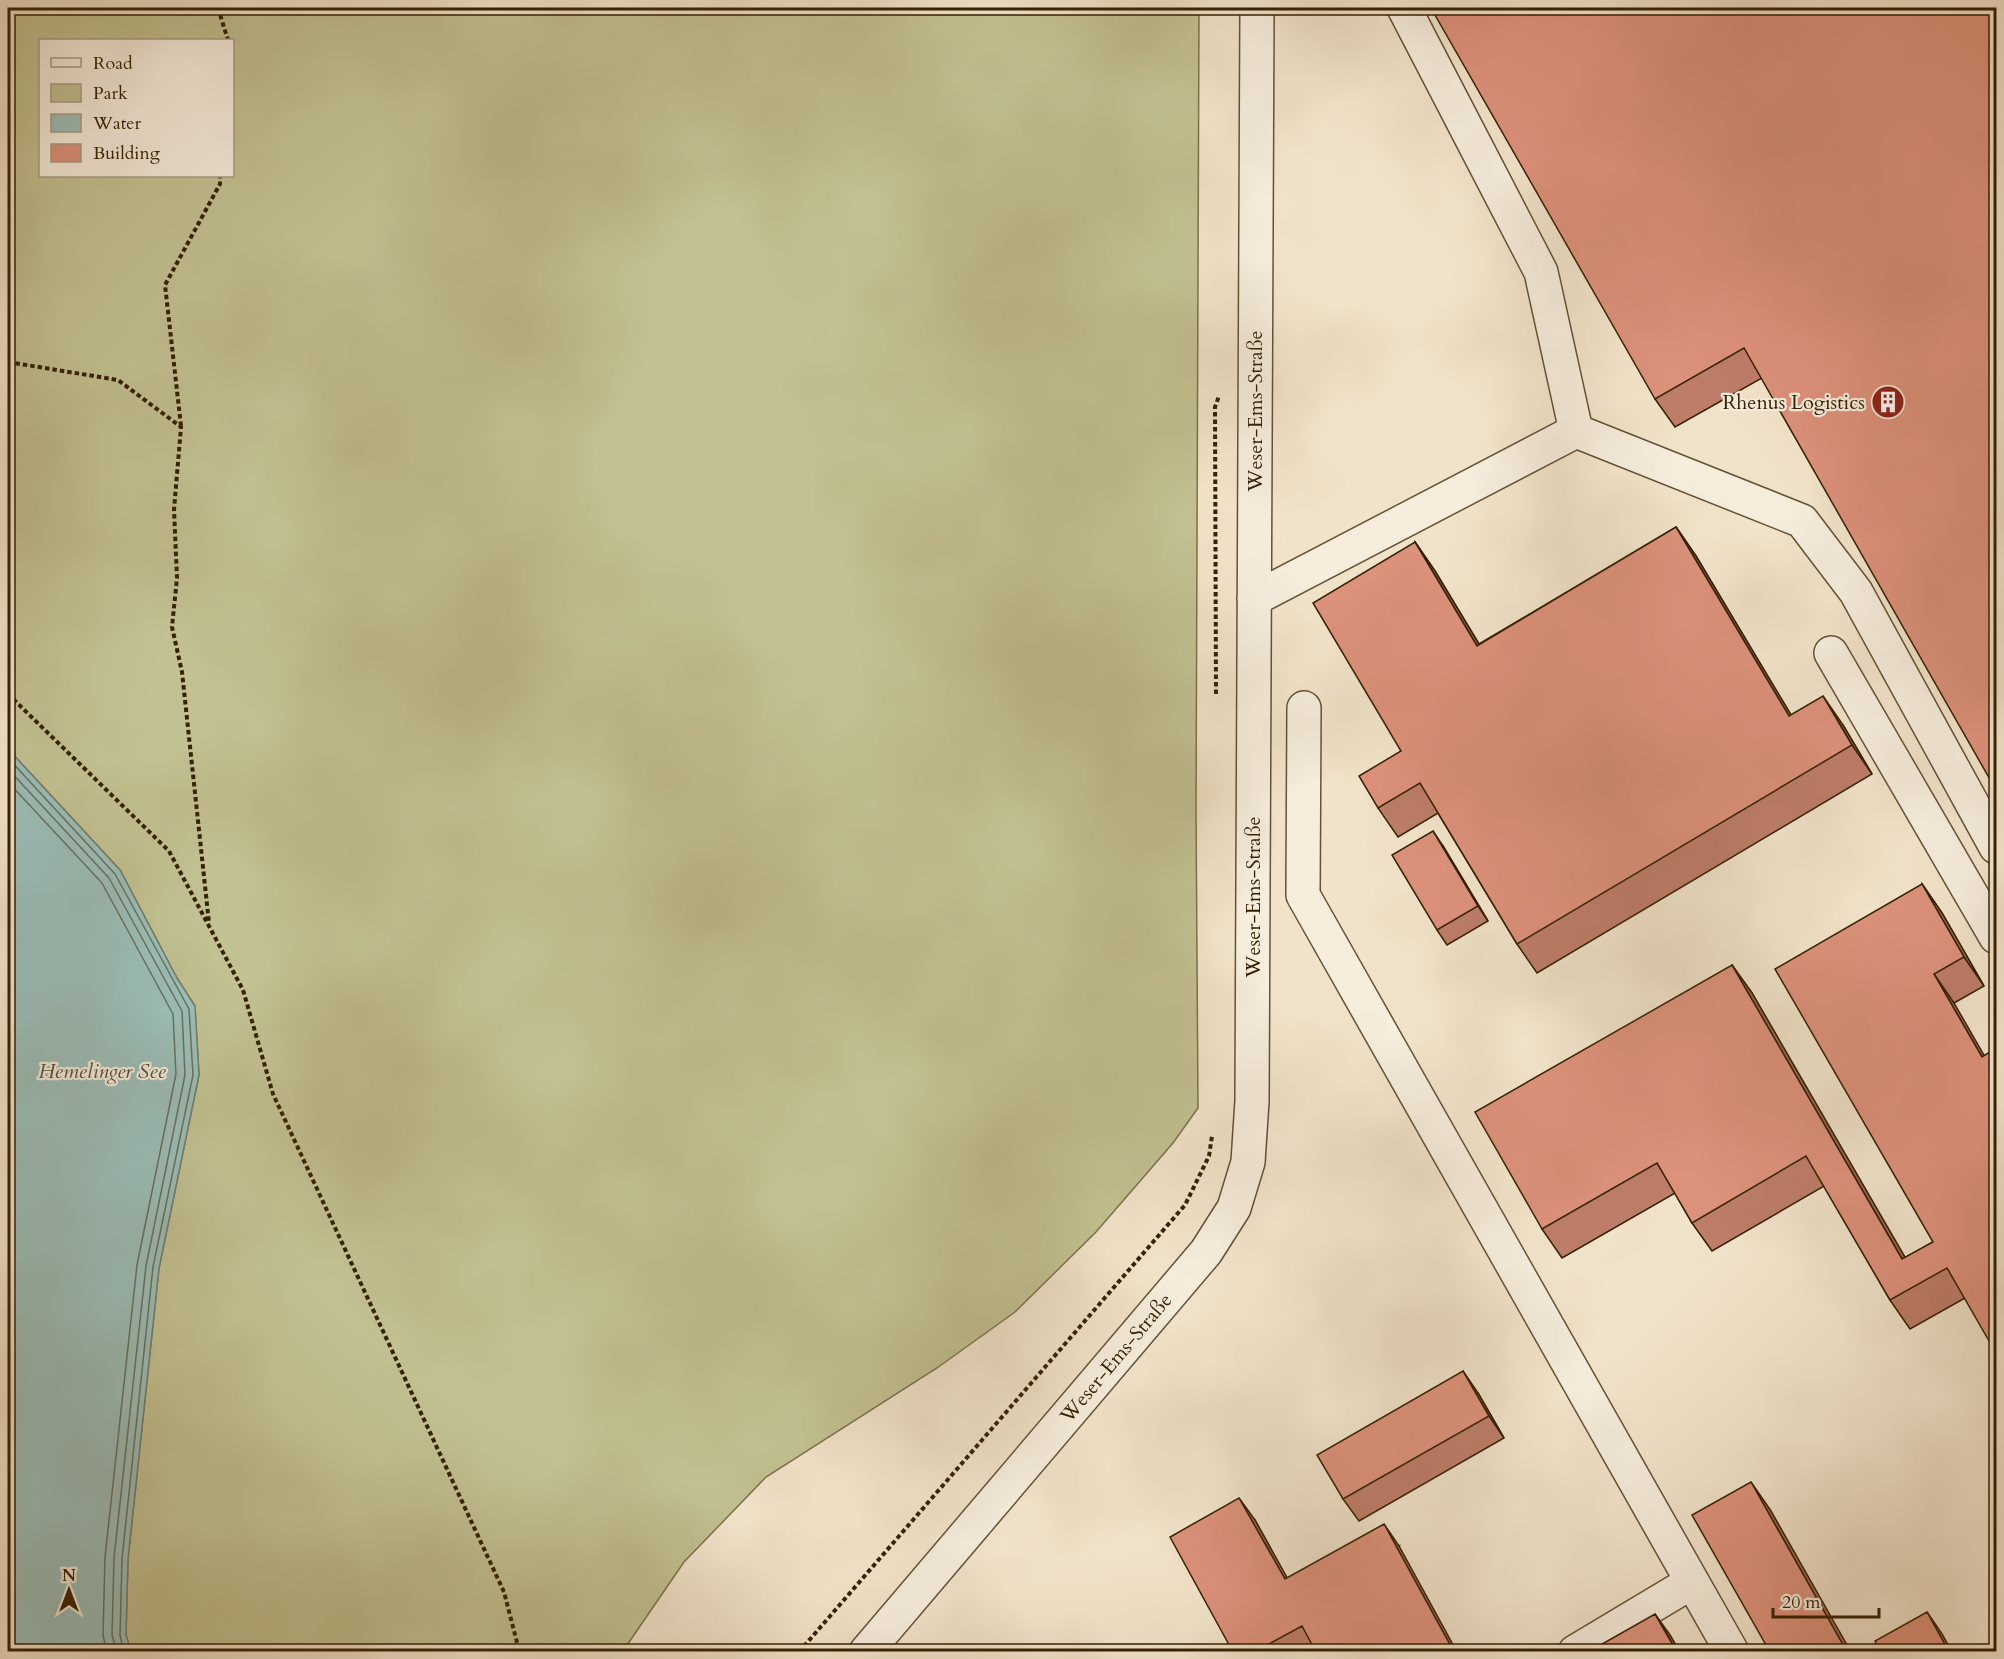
<svg xmlns="http://www.w3.org/2000/svg" width="2004" height="1659" font-family="Cardo,serif">
<rect width="100%" height="100%" fill="#f1e3ca"/>
<filter id="stains"><feTurbulence type="fractalNoise" baseFrequency=".00333" numOctaves="4"/><feColorMatrix values="0 0 0 0 .2 0 0 0 0 .09 0 0 0 0 .02 0 0 0 .5 -.17"/></filter>
<radialGradient id="worn" r=".72"><stop offset=".6" stop-color="#630" stop-opacity="0"/><stop offset="1" stop-color="#630" stop-opacity=".3"/></radialGradient>
<!-- green -->
<path fill="#c2c191" stroke="#7c714a" stroke-width="1.5" fill-rule="evenodd" d="M8,8H1199L1196,808L1198,1108L1173,1143L1096,1232L1015,1312L937,1368L766,1477L684,1562L623,1651H131L126,1635L128,1559L159,1268L199,1075L195,1006L177,978L120,870L8,749ZM40,40H232V176H40Z"/>
<!-- water -->
<path fill="#9bbeb8" stroke="#727f6f" stroke-width="1.5" d="M8,749L120,870L177,978L195,1006L199,1075L159,1268L128,1559L126,1635L131,1651H8Z"/>
<g fill="none" stroke-linecap="round" stroke-linejoin="round">
<!-- shore -->
<path stroke="#68705d" stroke-width="1.5" d="M8,758L115,874L189,1009L193,1075L153,1267L122,1559L120,1635L124,1652
M8,769L109,878L182,1011L185,1075L146,1266L114,1558L112,1635L117,1652
M8,782L102,883L173,1014L176,1074L137,1265L105,1557L103,1635L107,1652"/>
<defs>
<path id="minor" d="M1404,8L1541,272L1576,431
M1254,599L1576,431L1802,521L1856,592L1996,847
M1831,653L1996,937
M1304,708L1303,895L1732,1652
M866,1652L1206,1252L1234,1208L1248,1162L1252,1101L1257,8
M1575,1652L1692,1582"/>
</defs>
<!-- minor casing -->
<use href="#minor" stroke="#645234" stroke-width="36"/>
<!-- path -->
<path stroke="#352102" stroke-width="4" stroke-dasharray="4.5 3" stroke-linecap="butt" d="M218,8L228,40
M8,362L118,380L181,427L174,510L177,578L172,627L182,672L209,923
M181,426L165,285L220,184V176
M8,694L169,851L243,990L273,1094L504,1592L519,1650
M1216,694L1215,407L1219,396
M501,1652L509,1646L519,1650
M799,1652L1185,1205L1209,1156L1212,1136"/>
<!-- minor -->
<use href="#minor" stroke="#f6eddd" stroke-width="33"/>
</g>
<!-- wall -->
<path fill="#bd7d69" stroke="#352102" stroke-width="1.5" d="M1996,8L1762,378L1675,427L1655,399Z
M1676,527L1696,556L1791,715L1843,725L1872,774L1537,973L1517,944L1438,813L1398,837L1378,808L1401,751L1415,542L1435,571L1479,644Z
M1443,846L1488,921L1447,945L1437,930Z
M1922,884L1942,913L1984,986L1954,1003L1965,1298L1910,1329L1890,1300L1824,1186L1712,1251L1692,1223L1675,1193L1562,1258L1542,1229L1732,965L1752,993L1905,1258L1933,1242Z
M1478,1393L1504,1438L1359,1521L1343,1499Z
M1255,1520L1287,1578L1399,1546L1315,1649L1310,1652H1233Z"/>
<!-- shaded-wall -->
<path fill="#9a6655" stroke="#352102" stroke-width="1.5" d="M1676,527L1696,556L1809,745L1789,716Z
M1415,542L1435,571L1497,674L1477,646Z
M1823,696L1843,725L1872,774L1852,745Z
M1433,831L1443,846L1488,921L1478,906Z
M1922,884L1942,913L1984,986L1964,957Z
M1732,965L1752,993L1920,1283L1902,1259Z
M1934,974L1954,1003L1996,1076L1982,1057Z
M1463,1371L1478,1393L1504,1438L1489,1416Z
M1751,1482L1771,1511L1851,1652H1847Z
M1239,1498L1255,1520L1300,1601L1285,1579Z
M1384,1524L1399,1546L1457,1652H1454Z
M1927,1612L1942,1634L1952,1652H1949Z
M1655,1614L1670,1635L1680,1652H1677Z"/>
<!-- building -->
<path fill="#dc917a" stroke="#352102" stroke-width="1.5" d="M1431,8H1996V790L1744,348L1655,399Z
M1676,527L1789,716L1823,696L1852,745L1517,944L1420,783L1378,808L1359,776L1401,751L1313,603L1415,542L1477,646Z
M1433,831L1478,906L1437,930L1392,855Z
M1922,884L1964,957L1934,974L1982,1057L1996,1048V1353L1947,1268L1890,1300L1806,1156L1692,1223L1657,1163L1542,1229L1475,1112L1732,965L1902,1259L1933,1242L1775,969Z
M1463,1371L1489,1416L1343,1499L1317,1455Z
M1751,1482L1847,1652H1770L1692,1515Z
M1239,1498L1285,1579L1384,1524L1454,1652H1316L1302,1626L1254,1652H1233L1170,1537Z
M1927,1612L1949,1652H1880L1875,1641Z
M1655,1614L1677,1652H1588Z"/>
<!-- icons -->
<defs>
<symbol id="building-disc" viewBox="-11 -11 22 22"><circle r="9.5" fill="#8f2418" stroke="#f6eddd"/><path d="M-4-6H4V6H1V3H-1V6H-4ZM-2.5-4.3h1.7v1.8h-1.7ZM.8-4.3h1.7v1.8H.8ZM-2.5-1h1.7V.8h-1.7ZM.8-1h1.7V.8H.8Z" fill="#fff"/></symbol>
</defs>
<g fill-rule="evenodd">
<use href="#building-disc" x="1869" y="383" width="38" height="38"/>
</g>
<g text-anchor="middle" dominant-baseline="central" stroke-width="4.5" stroke-linejoin="round" paint-order="stroke">
<!-- poi labels -->
<g font-size="20" fill="#352102" stroke="#f6eddd" text-anchor="end">
<text x="1865" y="402">Rhenus Logistics</text>
</g>
<!-- street labels -->
<g font-size="20" fill="#352102" stroke="#f6eddd">
<text transform="translate(1255 411) rotate(-90)">Weser-Ems-Straße</text>
<text transform="translate(1253 897) rotate(-90)">Weser-Ems-Straße</text>
<text transform="translate(1116 1358) rotate(-50)">Weser-Ems-Straße</text>
</g>
<!-- water labels -->
<g font-size="21" font-style="italic" fill="#545039" stroke="#f6eddd">
<text x="102" y="1071">Hemelinger See</text>
</g>
</g>
<!-- margin -->
<rect width="2004" height="1659" fill="none" stroke="#f1e3ca" stroke-width="30"/>
<rect x="9" y="9" width="1986" height="1641" fill="none" stroke="#352102" stroke-width="3"/>
<rect x="15" y="15" width="1974" height="1629" fill="none" stroke="#352102" stroke-width="1.5"/>
<!-- legend -->
<rect x="39" y="39" width="195" height="138" fill="#f6eddd" stroke="#a99b85" stroke-width="1.5"/>
<rect x="51" y="58" width="30" height="9" fill="#f6eddd" stroke="#a99b85" stroke-width="1.5"/>
<text x="93" y="69" font-size="18" fill="#352102">Road</text>
<rect x="51" y="84" width="30" height="18" fill="#c2c191" stroke="#a99b85" stroke-width="1.5"/>
<text x="93" y="99" font-size="18" fill="#352102">Park</text>
<rect x="51" y="114" width="30" height="18" fill="#9bbeb8" stroke="#a99b85" stroke-width="1.5"/>
<text x="93" y="129" font-size="18" fill="#352102">Water</text>
<rect x="51" y="144" width="30" height="18" fill="#dc917a" stroke="#a99b85" stroke-width="1.5"/>
<text x="93" y="159" font-size="18" fill="#352102">Building</text>
<!-- north arrow -->
<g transform="translate(69 1590)" stroke="#f6eddd" stroke-width="4.5" paint-order="stroke">
<path d="M0-4.5L10 22L0 15L-10 22Z" fill="#352102"/>
<text y="-9" font-size="16" font-weight="bold" text-anchor="middle" fill="#352102">N</text>
</g>
<!-- scale -->
<path d="M1773 1608v9h106v-9" fill="none" stroke="#352102" stroke-width="3"/>
<text x="1782" y="1608" font-size="18" fill="#352102" stroke="#f6eddd" stroke-width="4.5" paint-order="stroke">20 m</text>
<rect width="100%" height="100%" filter="url(#stains)"/>
<rect width="100%" height="100%" fill="url(#worn)"/>
</svg>
